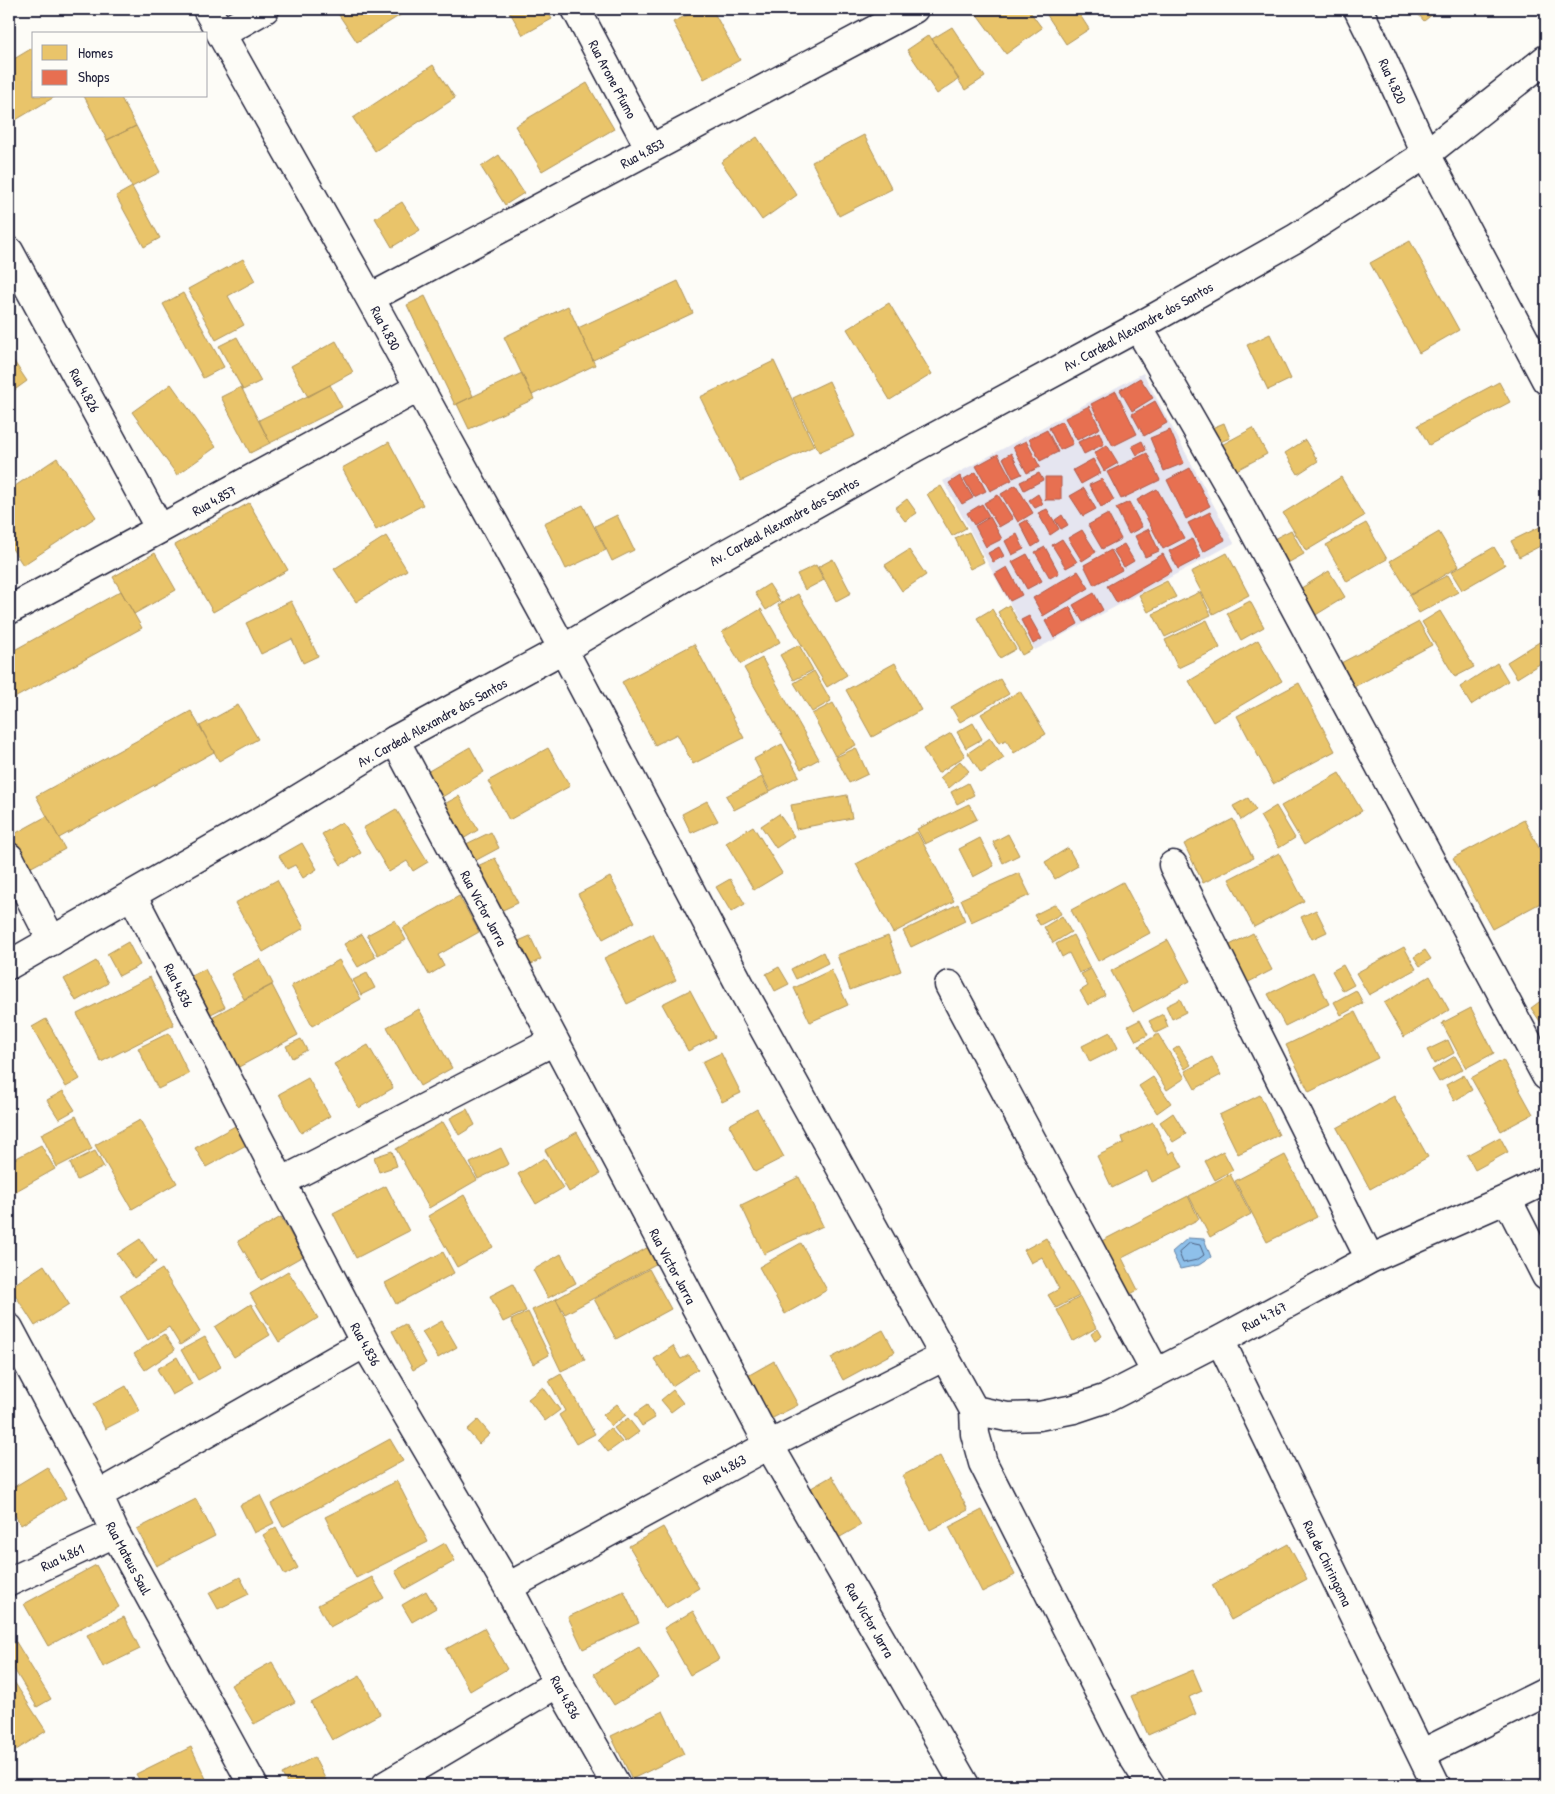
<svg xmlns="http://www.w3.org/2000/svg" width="1555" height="1794" font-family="'Patrick Hand',sans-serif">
<rect width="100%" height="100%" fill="#fdfcf7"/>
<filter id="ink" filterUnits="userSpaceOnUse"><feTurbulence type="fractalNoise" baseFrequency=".02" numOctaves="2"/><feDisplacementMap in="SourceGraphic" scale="10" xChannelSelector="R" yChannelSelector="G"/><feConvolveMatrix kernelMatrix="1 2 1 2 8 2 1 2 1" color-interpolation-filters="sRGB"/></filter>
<g filter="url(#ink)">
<!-- built -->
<path fill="#e5e5f0" d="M1143,373L1234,543L1035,650L943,481Z"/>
<!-- water -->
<path fill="#8ec0ea" stroke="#6381a4" d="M1188,1238L1204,1239L1211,1257L1199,1265L1180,1269L1172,1252Z"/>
<!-- homes -->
<path fill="#e9c46a" stroke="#ad935c" d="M335,9H399L402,14L357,42Z
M508,9H546L552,19L523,35Z
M699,9H712L740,60L704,79L673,22Z
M981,9H1028L1042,28L1006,54L976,13Z
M1043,9H1076L1089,29L1066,44Z
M1414,9H1439L1424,21Z
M952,27L985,77L965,90L932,39Z
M929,35L959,79L937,94L907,50Z
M34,47V96H56L9,124V62Z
M433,65L455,98L375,151L353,118Z
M587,83L614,129L542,171L515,126Z
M84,96H120L136,126L107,140Z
M136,126L160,172L132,187L107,140Z
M864,135L892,189L839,216L812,162Z
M757,137L797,195L762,220L721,162Z
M499,155L524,193L505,205L481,167Z
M132,187L160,238L144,247L116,196Z
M402,202L420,230L392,247L375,218Z
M1410,241L1459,330L1419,353L1370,263Z
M243,259L255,281L228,296L244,325L216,340L188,289Z
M678,281L693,313L593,360L578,328Z
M183,293L224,367L203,378L163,304Z
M425,296L473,396L455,405L407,305Z
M889,303L932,374L890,400L847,329Z
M568,306L595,365L532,395L504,337Z
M1270,334L1291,379L1268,390L1247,345Z
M237,337L261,381L243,390L219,346Z
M336,341L353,372L308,397L291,366Z
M9,354L27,381L9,394Z
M774,361L814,446L741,481L700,397Z
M522,373L534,399L469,429L457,404Z
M829,381L855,436L819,452L793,398Z
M1499,382L1510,402L1429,445L1418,425Z
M171,384L216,447L177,475L132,412Z
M330,385L342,407L270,443L259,420Z
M241,387L270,443L250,453L221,397Z
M1224,423L1230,438L1208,447L1202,432Z
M1253,428L1267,454L1227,475L1214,449Z
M1305,440L1318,461L1298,474L1285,453Z
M389,442L423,505L376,530L342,468Z
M57,458L96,517L23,565L9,544V490Z
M1341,477L1364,516L1306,551L1283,513Z
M941,486L966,528L952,536L927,494Z
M907,499L917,513L905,521L895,508Z
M249,503L288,570L213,612L175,545Z
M583,505L606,550L566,569L544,523Z
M617,515L634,550L612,561L595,526Z
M1366,523L1387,559L1347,582L1326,545Z
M1546,524V543L1519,557L1511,541Z
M1291,530L1304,554L1284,565L1270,541Z
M969,532L984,562L970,569L955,538Z
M1439,532L1459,566L1411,595L1390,561Z
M386,536L407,570L356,602L334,569Z
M1494,547L1505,565L1462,590L1451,572Z
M909,550L926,575L902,591L885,565Z
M155,553L176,590L134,614L113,577Z
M1227,553L1249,595L1213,614L1191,572Z
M833,559L851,593L836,601L818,567Z
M816,565L824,580L805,590L797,574Z
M1329,571L1345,597L1314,616L1298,590Z
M1448,575L1458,592L1419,613L1409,595Z
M1167,581L1176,597L1148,612L1139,595Z
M769,584L780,601L766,610L755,593Z
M121,591L142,628L9,701V653Z
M1200,592L1211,615L1165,637L1153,614Z
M798,594L847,675L827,687L778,605Z
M291,601L318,656L303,663L292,639L261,654L246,623Z
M1250,601L1264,627L1241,640L1227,613Z
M1009,605L1033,649L1022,655L998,612Z
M761,609L780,642L741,664L722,632Z
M992,609L1016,649L1000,658L977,618Z
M1440,611L1474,667L1455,677L1422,622Z
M1207,620L1220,648L1178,668L1165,640Z
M1419,622L1432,645L1352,688L1339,664Z
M1546,638V660L1517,678L1507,662Z
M1258,640L1282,681L1213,722L1189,681Z
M694,644L744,738L693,764L677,734L655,745L622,682Z
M799,645L813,670L794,680L780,655Z
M762,658L819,759L801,769L744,668Z
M895,663L921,710L872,737L846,690Z
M1497,663L1508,681L1471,705L1460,687Z
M814,671L831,701L812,712L794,683Z
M1000,679L1009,694L960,722L951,707Z
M1299,683L1335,751L1273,784L1237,716Z
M1020,691L1046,734L1014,753L1006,740L999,743L981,714Z
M833,703L856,745L835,756L812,714Z
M238,705L258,739L219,761L200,726Z
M191,711L214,752L59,838L36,796Z
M973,723L982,739L966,748L957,732Z
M951,733L965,756L938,773L923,749Z
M990,738L1004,758L981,773L968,753Z
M782,744L799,776L770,791L754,759Z
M470,747L484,772L442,797L427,772Z
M548,748L570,786L509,820L488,781Z
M856,748L868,774L849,783L836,757Z
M960,761L969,771L949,788L940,778Z
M1339,773L1362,811L1304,845L1281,806Z
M762,777L769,792L734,810L726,796Z
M968,783L974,795L957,804L951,792Z
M847,795L852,818L796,829L791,805Z
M459,796L478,830L458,842L439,807Z
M1248,798L1256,810L1241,820L1233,806Z
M707,801L718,821L691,833L682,814Z
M969,804L977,819L925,844L917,829Z
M1276,806L1295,838L1279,848L1260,816Z
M396,809L428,862L413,871L407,861L389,872L363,828Z
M779,814L794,836L776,848L761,826Z
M47,816L65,849L26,870L9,837Z
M1233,819L1253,858L1203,883L1184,844Z
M1524,820L1546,861V900L1492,929L1453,858Z
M342,822L361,853L341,865L322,834Z
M753,826L782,873L754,890L726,843Z
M491,832L499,848L469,864L460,847Z
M917,832L954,901L893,933L856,864Z
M1008,834L1019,855L1003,863L993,842Z
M980,838L994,866L973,877L959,849Z
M302,843L317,869L303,878L295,865L287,869L279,856Z
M1068,848L1078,866L1055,879L1045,862Z
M1279,853L1304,901L1254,927L1229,879Z
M495,858L518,903L496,913L473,868Z
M1019,873L1030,895L971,922L961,899Z
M610,877L635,922L603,939L578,894Z
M730,879L745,904L731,912L716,887Z
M277,880L304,928L263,952L235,903Z
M1123,882L1150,933L1098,961L1071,910Z
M459,896L479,932L438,955L444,966L429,975L403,928Z
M958,904L965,921L911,947L903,931Z
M1056,904L1061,914L1040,925L1034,915Z
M1316,910L1327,932L1312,939L1301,917Z
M1062,916L1071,932L1053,943L1044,927Z
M395,920L406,940L378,955L367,935Z
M1253,933L1272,970L1239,987L1220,950Z
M362,934L376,957L358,967L344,944Z
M653,934L676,980L627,1004L604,958Z
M1073,935L1090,968L1079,973L1069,953L1062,957L1056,944Z
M530,936L541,959L526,967L514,943Z
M888,936L901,971L850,990L837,955Z
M1168,940L1190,981L1133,1012L1111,971Z
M128,942L140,965L119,976L107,954Z
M1404,947L1416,969L1369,995L1356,973Z
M1425,950L1431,959L1420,966L1414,957Z
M823,952L828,963L796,979L791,969Z
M260,959L273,984L244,999L231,974Z
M339,960L361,999L312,1026L291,986Z
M96,961L108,983L76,1001L64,979Z
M1343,965L1354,985L1343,991L1332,971Z
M779,967L789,984L775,991L766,974Z
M205,969L225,1007L211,1014L191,976Z
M1091,969L1105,995L1088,1005L1080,991L1088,986L1081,974Z
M831,970L848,1005L810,1022L794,988Z
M1313,972L1329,1004L1285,1026L1268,994Z
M367,973L375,988L361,995L353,980Z
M1430,976L1449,1010L1404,1037L1384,1003Z
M150,977L174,1025L101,1062L77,1014Z
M272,985L298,1035L237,1068L210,1018Z
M690,990L715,1037L688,1051L662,1004Z
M1356,990L1363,1003L1341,1015L1334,1002Z
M1546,997V1030L1531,1008Z
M1180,999L1186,1012L1172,1019L1166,1006Z
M1471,1008L1494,1053L1466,1068L1442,1023Z
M419,1009L452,1068L420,1086L387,1027Z
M1355,1012L1378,1058L1309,1092L1286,1045Z
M1163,1014L1168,1027L1156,1033L1149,1021Z
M46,1019L80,1079L66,1087L32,1027Z
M1140,1020L1148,1035L1136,1041L1128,1026Z
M1110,1032L1118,1048L1090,1062L1082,1046Z
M169,1033L189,1074L158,1089L138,1048Z
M1158,1034L1185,1078L1167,1090L1139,1046Z
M301,1039L307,1050L292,1058L286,1046Z
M1448,1040L1454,1053L1434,1064L1427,1050Z
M368,1045L393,1088L359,1108L334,1064Z
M1179,1046L1191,1065L1185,1069L1173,1050Z
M721,1053L741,1093L722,1102L702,1062Z
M1455,1056L1463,1069L1439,1082L1432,1070Z
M1212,1057L1221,1075L1195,1089L1185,1071Z
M1503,1060L1533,1114L1501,1131L1471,1078Z
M1464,1075L1472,1090L1454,1101L1446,1085Z
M1153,1077L1171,1103L1157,1113L1139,1086Z
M308,1078L330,1116L301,1133L279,1094Z
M63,1091L75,1110L59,1119L47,1100Z
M1260,1095L1279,1135L1238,1154L1219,1115Z
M1394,1096L1428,1157L1370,1189L1337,1128Z
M467,1109L475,1125L459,1135L450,1118Z
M757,1109L784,1157L755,1172L729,1125Z
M1173,1113L1186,1134L1173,1142L1160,1122Z
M76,1116L92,1149L57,1167L41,1134Z
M140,1120L177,1183L132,1209L95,1145Z
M443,1122L477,1180L429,1208L396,1149Z
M1153,1122L1169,1154L1174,1151L1183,1167L1152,1182L1147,1171L1112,1188L1097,1156L1124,1143L1122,1137Z
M237,1125L248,1144L206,1167L195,1148Z
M577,1132L600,1174L569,1192L545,1150Z
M1500,1137L1508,1152L1475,1170L1467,1155Z
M41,1145L55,1169L9,1195V1162Z
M501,1148L509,1164L478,1179L470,1163Z
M95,1151L104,1167L77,1180L70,1163Z
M392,1151L397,1166L379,1172L374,1157Z
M1223,1151L1233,1170L1215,1180L1205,1161Z
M1285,1155L1317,1217L1267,1242L1235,1181Z
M544,1158L563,1188L536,1204L518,1174Z
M1230,1174L1251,1214L1210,1237L1189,1196Z
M799,1177L823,1226L764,1254L741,1205Z
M386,1186L409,1231L356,1258L333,1213Z
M464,1195L493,1247L457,1267L428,1216Z
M1188,1196L1199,1219L1122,1258L1138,1290L1121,1299L1094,1245Z
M281,1217L303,1256L261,1280L238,1241Z
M1046,1238L1079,1296L1056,1308L1048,1295L1059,1289L1042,1257L1031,1263L1024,1250Z
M140,1239L156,1262L134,1278L117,1254Z
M801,1243L827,1290L785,1314L759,1267Z
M652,1245L661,1261L565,1314L556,1299Z
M443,1252L454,1273L396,1304L385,1283Z
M561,1254L576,1283L548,1298L533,1270Z
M44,1265L69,1304L35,1326L10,1287Z
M162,1269L200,1332L180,1345L169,1327L148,1340L120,1295Z
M649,1269L671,1309L616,1339L594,1299Z
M288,1271L318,1318L279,1342L250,1294Z
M513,1284L526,1311L503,1322L490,1296Z
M1080,1297L1096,1328L1073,1341L1057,1310Z
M556,1299L585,1360L561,1371L532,1310Z
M251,1304L270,1335L234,1357L215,1327Z
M528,1312L549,1355L533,1364L511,1320Z
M442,1321L457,1347L438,1358L422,1332Z
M405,1324L426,1363L413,1370L392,1331Z
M1098,1329L1102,1336L1095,1341L1091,1334Z
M883,1330L895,1352L843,1380L831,1358Z
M164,1334L175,1350L145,1370L134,1354Z
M205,1337L221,1367L198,1380L181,1350Z
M673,1346L681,1359L689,1355L698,1369L672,1386L654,1359Z
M177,1357L192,1384L172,1395L157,1369Z
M774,1361L798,1405L767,1421L744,1378Z
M561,1374L595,1434L576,1444L559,1415L565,1411L549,1381Z
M126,1386L140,1411L105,1429L93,1404Z
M543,1387L560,1410L545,1421L528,1399Z
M673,1390L683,1403L671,1412L661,1400Z
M617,1404L626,1415L611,1426L603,1415Z
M647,1405L655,1418L642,1426L634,1414Z
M628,1418L639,1432L625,1442L614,1428Z
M478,1420L490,1434L479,1444L467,1430Z
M610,1428L622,1442L608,1452L598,1439Z
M390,1439L403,1461L283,1527L271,1504Z
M940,1456L968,1510L930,1530L902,1476Z
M47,1467L66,1498L21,1525L9,1506V1490Z
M832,1476L861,1525L835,1540L806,1491Z
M397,1481L428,1542L356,1578L325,1517Z
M260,1495L274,1523L254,1533L240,1505Z
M196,1499L215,1536L156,1566L137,1529Z
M982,1510L1015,1575L982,1592L949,1527Z
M276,1527L298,1568L285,1575L263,1535Z
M663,1527L699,1588L666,1608L629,1546Z
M445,1543L455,1561L405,1589L395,1571Z
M1288,1544L1307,1579L1231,1620L1212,1585Z
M96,1565L119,1607L48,1646L24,1604Z
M240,1577L249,1594L218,1609L209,1593Z
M372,1577L384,1598L330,1627L318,1605Z
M426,1591L436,1608L412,1622L402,1605Z
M624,1591L639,1623L583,1649L568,1617Z
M693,1611L719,1659L690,1675L664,1628Z
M124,1617L140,1649L103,1667L87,1635Z
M484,1628L507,1669L470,1691L446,1649Z
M16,1642L51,1699L37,1707L9,1661V1646Z
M639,1647L659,1678L614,1705L594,1674Z
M272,1662L295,1702L254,1724L231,1685Z
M1193,1670L1202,1691L1189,1697L1196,1714L1148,1735L1131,1696Z
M9,1674L46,1731L13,1752L9,1746Z
M360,1676L380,1714L332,1740L311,1703Z
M663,1711L684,1754L632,1779L611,1736Z
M191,1747L208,1783L204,1785H142L136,1774Z
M314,1757L328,1784L288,1785L282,1774Z"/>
<!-- shops -->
<path fill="#e76f51" stroke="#ac584a" d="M1140,378L1153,398L1132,411L1120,390Z
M1116,391L1137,434L1113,446L1091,404Z
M1155,401L1167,423L1144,436L1132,414Z
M1089,406L1100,428L1077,440L1065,418Z
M1062,421L1073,444L1060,450L1049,428Z
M1047,430L1058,452L1040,461L1029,439Z
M1170,430L1184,463L1164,471L1150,438Z
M1099,432L1104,444L1084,454L1078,442Z
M1026,441L1040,467L1027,473L1013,447Z
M1142,441L1146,450L1137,455L1132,446Z
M1107,445L1118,463L1104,471L1094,453Z
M1011,453L1022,474L1013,478L1003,458Z
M1147,453L1160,480L1121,499L1107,472Z
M998,454L1012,480L990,491L976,466Z
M1093,459L1101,473L1081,484L1073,470Z
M1190,468L1210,506L1186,519L1167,480Z
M976,472L986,491L974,497L964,479Z
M1039,473L1043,480L1024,490L1020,482Z
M960,476L973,498L962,504L949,483Z
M1045,477H1061V500H1045Z
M1102,479L1114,500L1101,507L1089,485Z
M1016,485L1033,513L1018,522L1001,494Z
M1084,488L1096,509L1083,516L1070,496Z
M1157,489L1184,538L1163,549L1137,500Z
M1038,494L1043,504L1035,508L1029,500Z
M998,495L1013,519L999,527L984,503Z
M1129,502L1142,527L1129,534L1116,508Z
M982,504L989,516L974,525L967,513Z
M1047,509L1059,529L1050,535L1038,513Z
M1210,512L1225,540L1203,552L1188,523Z
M1108,514L1121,539L1102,549L1088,525Z
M1062,515L1068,525L1061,529L1055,520Z
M990,517L1002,539L986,547L975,526Z
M1027,520L1040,542L1032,547L1020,524Z
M1149,529L1159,551L1145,557L1135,536Z
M1082,530L1096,552L1082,561L1068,538Z
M1017,534L1024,549L1012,555L1005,541Z
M1062,539L1077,562L1066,568L1052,545Z
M1192,539L1201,557L1178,569L1169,551Z
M1124,544L1134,561L1124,567L1113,550Z
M999,547L1004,556L993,562L988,553Z
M1045,547L1059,573L1050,578L1035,552Z
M1111,550L1122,570L1094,585L1084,565Z
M1027,554L1042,581L1027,589L1012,562Z
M1163,554L1172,571L1117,603L1107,586Z
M1007,567L1022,595L1010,601L995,574Z
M1078,571L1089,588L1043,616L1033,598Z
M1094,593L1103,610L1083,622L1073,605Z
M1070,607L1078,624L1054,638L1045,621Z
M1029,616L1042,639L1033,644L1021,620Z"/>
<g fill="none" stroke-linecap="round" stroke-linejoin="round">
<!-- shore -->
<path stroke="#4d6181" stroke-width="1" d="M1190,1243L1200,1245L1204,1255L1197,1260L1183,1263L1179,1253Z"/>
<defs>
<path id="street" d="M207,9L370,298L563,649L741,987L974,1410L975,1434L983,1463L1128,1749L1151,1785
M576,9L650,149
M1358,9L1378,49L1426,154L1546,380
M221,34L265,9
M9,251L160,529
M370,298L914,9
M1138,327L1239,503L1546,1076
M9,610L160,529L418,388
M395,740L769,1445L965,1785
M9,857L52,941
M1173,865L1370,1259
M132,895L365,1343L508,1587L558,1683L616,1785
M949,985L1156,1373
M281,1182L554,1041
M1507,1199L1546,1276
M9,1328L98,1495L115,1533L253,1785
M1220,1340L1436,1785
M974,1410L1007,1417L1039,1416L1074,1409L1107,1398L1220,1340L1370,1259L1507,1199L1546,1180
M98,1495L365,1343
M9,1582L115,1533
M508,1587L769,1445L943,1357
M1421,1754L1546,1692
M386,1785L558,1683"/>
<path id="secondary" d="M9,965L275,813L395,740L563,649L688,575L914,448L1138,327L1296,238L1426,154L1546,59"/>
</defs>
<!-- street casing -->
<use href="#street" stroke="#22223b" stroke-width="31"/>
<!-- secondary casing -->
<use href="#secondary" stroke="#22223b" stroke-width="31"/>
<!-- street -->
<use href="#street" stroke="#fdfcf7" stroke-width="28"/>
<!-- secondary -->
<use href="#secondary" stroke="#fdfcf7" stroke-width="28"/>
</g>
</g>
<g text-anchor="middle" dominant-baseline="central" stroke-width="5" stroke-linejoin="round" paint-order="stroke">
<!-- street labels -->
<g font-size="14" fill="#22223b" stroke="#fdfcf7">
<text transform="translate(613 79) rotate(62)">Rua Arone Pfumo</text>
<text transform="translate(1393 81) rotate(66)">Rua 4.820</text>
<text transform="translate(642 153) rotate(-28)">Rua 4.853</text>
<text transform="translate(1138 326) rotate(-29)">Av. Cardeal Alexandre dos Santos</text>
<text transform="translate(386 328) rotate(62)">Rua 4.830</text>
<text transform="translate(85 390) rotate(61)">Rua 4.826</text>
<text transform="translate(214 500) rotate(-29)">Rua 4.857</text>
<text transform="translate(784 521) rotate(-29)">Av. Cardeal Alexandre dos Santos</text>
<text transform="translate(432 722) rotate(-29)">Av. Cardeal Alexandre dos Santos</text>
<text transform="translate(484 908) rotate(62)">Rua Victor Jarra</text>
<text transform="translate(179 985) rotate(63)">Rua 4.836</text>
<text transform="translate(673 1266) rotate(62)">Rua Victor Jarra</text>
<text transform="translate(1264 1316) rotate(-28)">Rua 4.767</text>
<text transform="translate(366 1344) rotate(61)">Rua 4.836</text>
<text transform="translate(724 1469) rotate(-29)">Rua 4.863</text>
<text transform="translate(62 1557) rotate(-25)">Rua 4.861</text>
<text transform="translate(129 1558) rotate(62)">Rua Mateus Saul</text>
<text transform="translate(1328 1563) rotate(64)">Rua de Chiringoma</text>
<text transform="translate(870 1620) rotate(60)">Rua Victor Jarra</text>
<text transform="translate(566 1697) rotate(61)">Rua 4.836</text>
</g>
</g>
<!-- margin -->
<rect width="1555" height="1794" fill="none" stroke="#fdfcf7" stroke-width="30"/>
<rect x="15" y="15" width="1525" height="1764" fill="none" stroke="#22223b" stroke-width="2" filter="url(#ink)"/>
<!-- legend -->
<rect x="32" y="32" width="175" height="65" fill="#fdfcf7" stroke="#a5a5ac"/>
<rect x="42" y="45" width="25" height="15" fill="#e9c46a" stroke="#a5a5ac"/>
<text x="78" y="58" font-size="15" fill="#22223b">Homes</text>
<rect x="42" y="70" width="25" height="15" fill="#e76f51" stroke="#a5a5ac"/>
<text x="78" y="82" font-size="15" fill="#22223b">Shops</text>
</svg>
